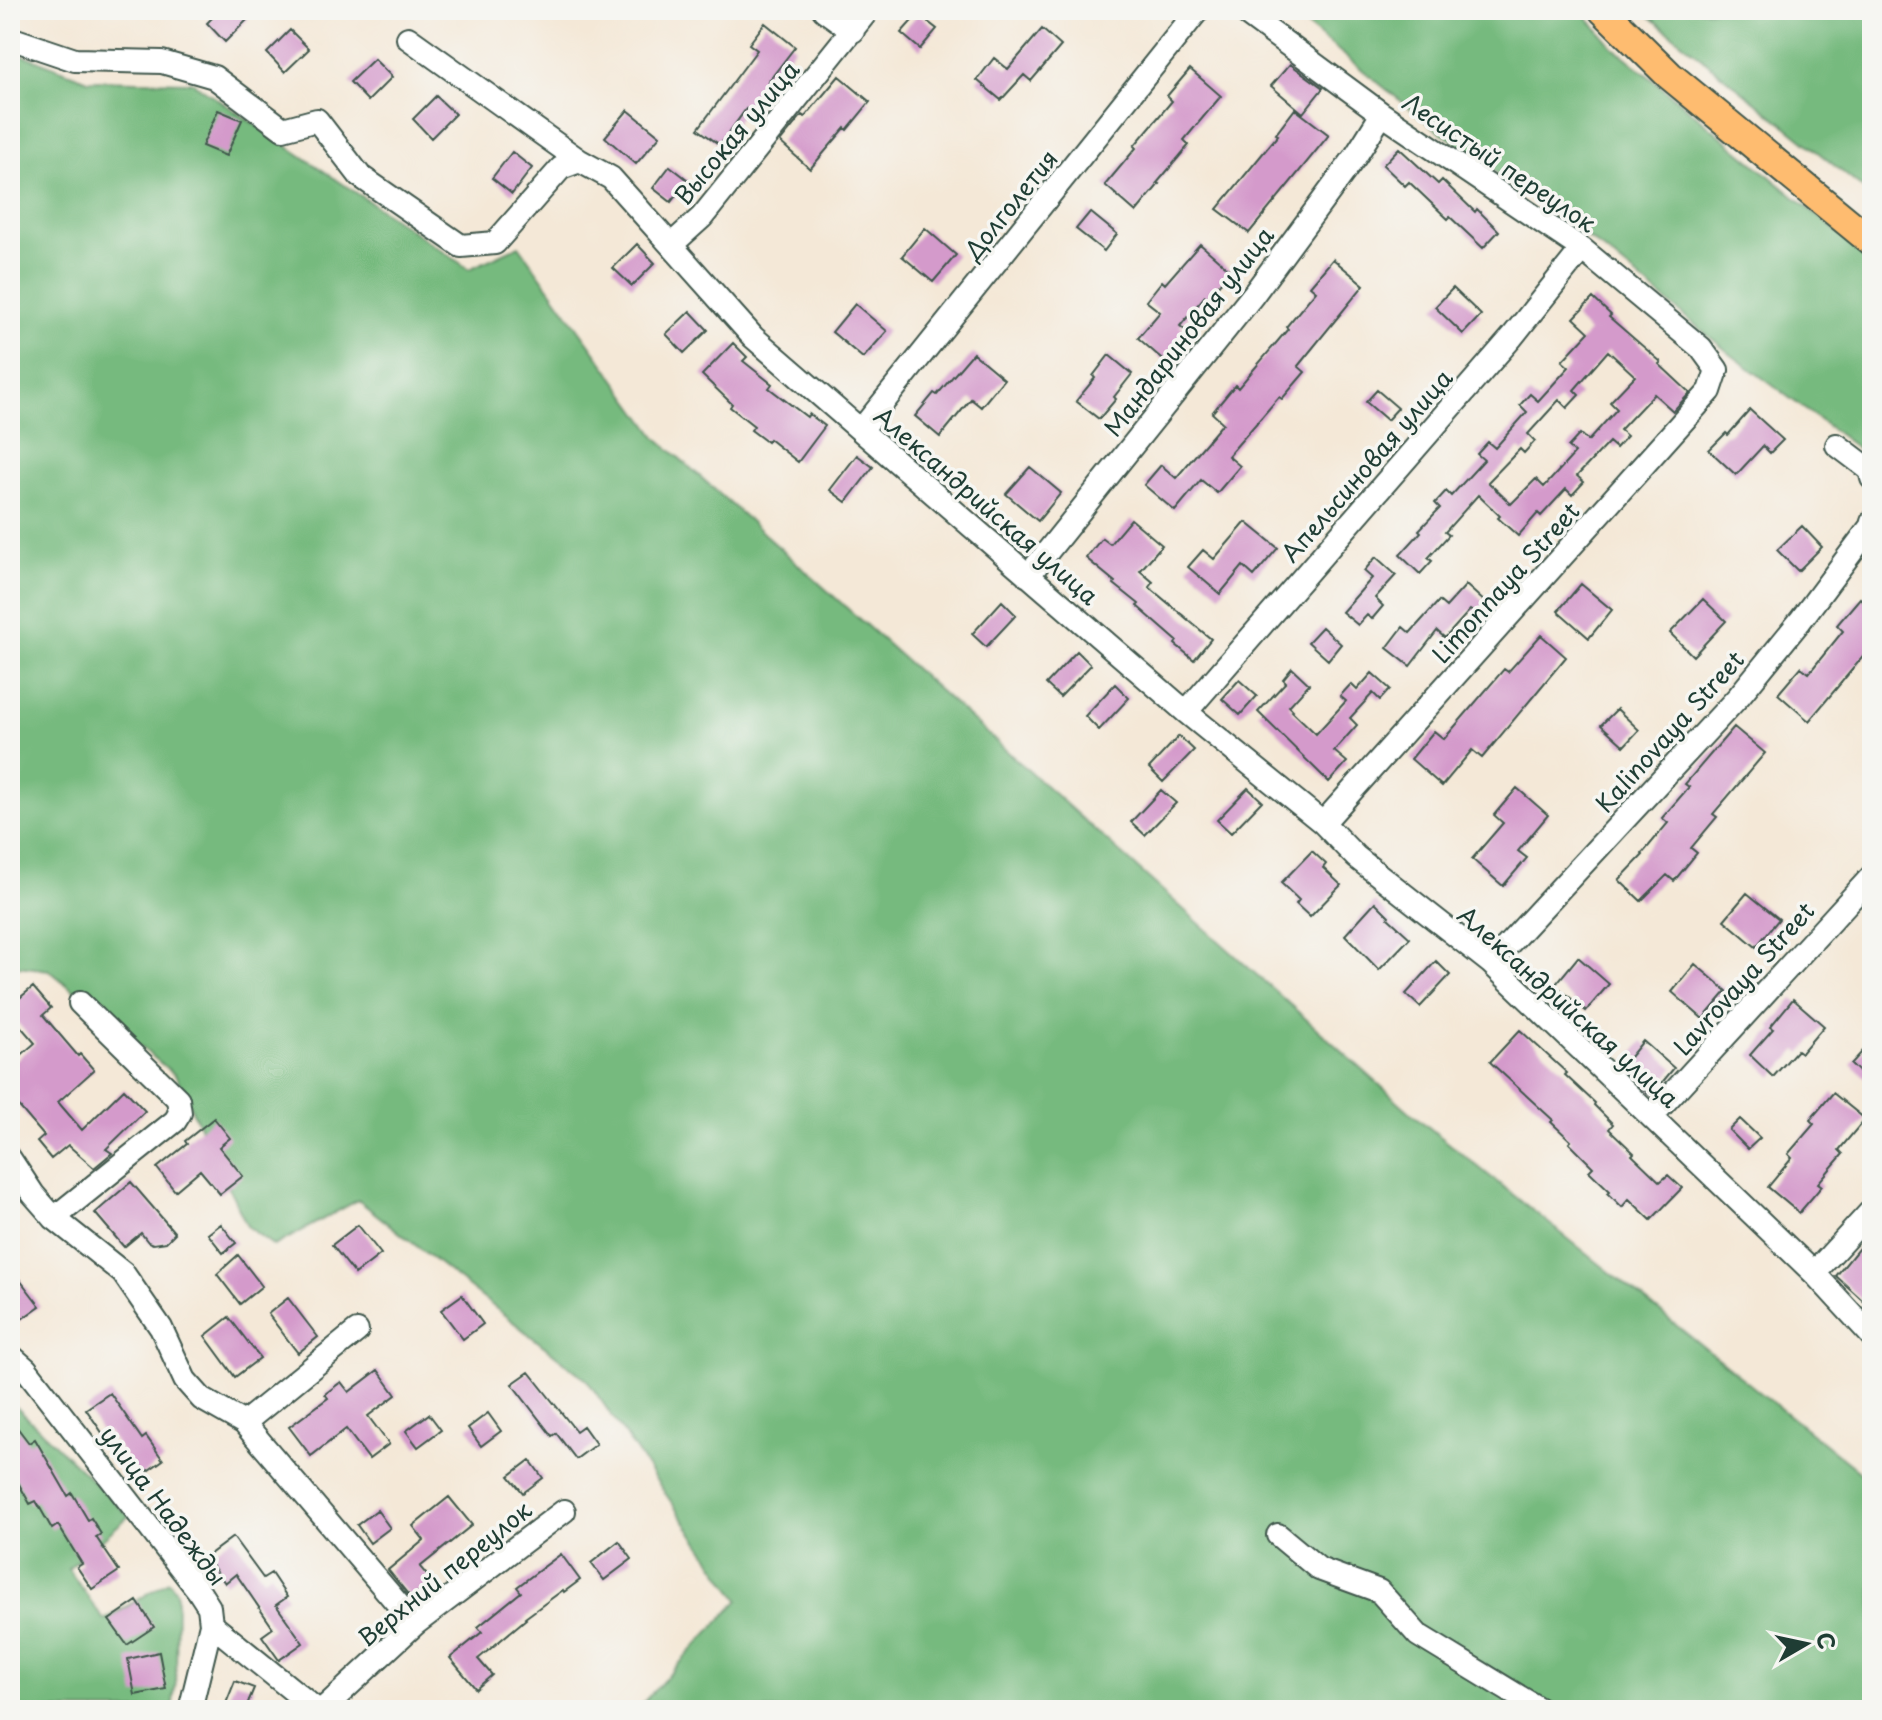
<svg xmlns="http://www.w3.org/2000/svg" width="1882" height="1720" font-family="'Playpen Sans',sans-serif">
<rect width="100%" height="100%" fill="#f6f6f2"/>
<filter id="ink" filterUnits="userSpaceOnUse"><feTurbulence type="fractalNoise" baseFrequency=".0125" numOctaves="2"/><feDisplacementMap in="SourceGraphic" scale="16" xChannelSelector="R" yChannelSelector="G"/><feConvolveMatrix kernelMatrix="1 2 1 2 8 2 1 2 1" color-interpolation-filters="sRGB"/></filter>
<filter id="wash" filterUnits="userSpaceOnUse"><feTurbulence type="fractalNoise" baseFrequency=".006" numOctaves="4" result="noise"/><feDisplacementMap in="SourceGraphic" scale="32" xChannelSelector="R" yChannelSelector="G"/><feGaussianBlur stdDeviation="1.8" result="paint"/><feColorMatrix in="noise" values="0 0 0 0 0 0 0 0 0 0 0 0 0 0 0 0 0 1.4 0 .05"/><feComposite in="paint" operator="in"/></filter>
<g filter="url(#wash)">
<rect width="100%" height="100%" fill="#f4e8d7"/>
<!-- forest -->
<path fill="#76ba7e" stroke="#4a7c59" stroke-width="2" d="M1298,10H1581L1612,46L1872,261V459L1733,356L1603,249L1428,123L1303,22Z
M1642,10H1872V196Z
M10,50L88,80L192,82L469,269L519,246L657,438L1411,1113L1872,1482V1710H636L739,1600L587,1380L358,1200L274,1246L247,1226L176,1076L49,970L10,965Z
M10,1401L129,1516L68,1569L104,1620L169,1581L177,1592L176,1681L172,1710H10Z"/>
<g id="blocks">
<!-- building -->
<path fill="#d49acb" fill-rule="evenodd" d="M220,10H240L248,19L225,42L207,23Z
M918,14L937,29L920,49L901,33Z
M765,23L795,47L768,82L773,86L753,114L746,109L720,145L698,129L757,50L749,44Z
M1042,29L1061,46L1031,81L1024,75L1001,100L977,80L994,58L1008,69Z
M290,30L309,49L285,72L267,53Z
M374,59L392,77L368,101L350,82Z
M1290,64L1323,88L1303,113L1271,86Z
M1190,69L1221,96L1184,140L1189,145L1157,183L1159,184L1136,212L1105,185L1136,148L1134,146L1172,101L1167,96Z
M839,76L870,102L847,130L845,128L810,169L780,142L802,115L805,117Z
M436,96L455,114L431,138L413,119Z
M1295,109L1329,135L1249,233L1217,209L1278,135L1276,134Z
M218,110L242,120L226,156L202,146Z
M628,110L660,136L636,164L605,137Z
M1399,148L1438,184L1442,180L1475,212L1477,209L1499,231L1483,248L1450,217L1448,219L1409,182L1405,186L1383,165Z
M512,152L532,168L512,194L492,178Z
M670,166L688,180L671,202L653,188Z
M1090,212L1117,234L1104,251L1076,229Z
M925,228L956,255L933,282L902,256Z
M637,244L655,263L632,286L613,268Z
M1200,244L1231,271L1207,298L1205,296L1180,326L1193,337L1169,365L1138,338L1160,312L1146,301L1162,281L1165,284Z
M1333,259L1364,285L1298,366L1305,372L1282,399L1279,397L1228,456L1240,466L1217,493L1201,480L1175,511L1144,485L1161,465L1176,478L1223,423L1212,413L1235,385L1238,388L1288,329L1286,327L1316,291L1310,286Z
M1453,288L1481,315L1463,334L1435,307Z
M1593,298L1611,315L1609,317L1661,362L1659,364L1690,393L1673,411L1654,394L1620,430L1627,436L1616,448L1609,442L1577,476L1584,482L1572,495L1566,489L1541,516L1538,513L1518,536L1498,518L1500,516L1478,495L1445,532L1449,535L1428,558L1432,561L1420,574L1400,555L1421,532L1419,530L1440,508L1435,503L1446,491L1451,496L1484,460L1477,454L1488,442L1495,448L1527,412L1520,405L1530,394L1538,401L1569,367L1562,361L1589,332L1574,318ZM1608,351L1635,376L1610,402L1617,409L1588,441L1580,434L1568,447L1575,453L1544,487L1536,479L1511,504L1488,482L1520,449L1524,453L1535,441L1528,434L1559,400L1567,408L1579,395L1574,390Z
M855,304L887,331L863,358L832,332Z
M690,311L708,330L684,353L666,334Z
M733,343L747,357L743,361L772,384L769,388L807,417L809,414L825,426L798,462L769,439L767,442L751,430L754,426L730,407L732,404L702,375Z
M973,353L1004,379L981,407L971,399L940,437L915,416L934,393L937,395Z
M1109,355L1132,374L1114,397L1116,399L1099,419L1076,401L1095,378L1093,376Z
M1377,390L1398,408L1387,420L1366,402Z
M1750,410L1783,440L1770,453L1763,446L1736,475L1709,450L1726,433L1728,435Z
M857,455L873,467L846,502L830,490Z
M1030,467L1061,493L1038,521L1006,494Z
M1131,519L1162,545L1140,571L1153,582L1149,587L1211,639L1194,660L1175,644L1177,641L1137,606L1139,604L1114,584L1115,582L1086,558L1102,538L1110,544Z
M1246,522L1278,548L1254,576L1243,566L1220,594L1188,567L1203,550L1214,559Z
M1802,526L1822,547L1798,571L1777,550Z
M1376,557L1396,575L1375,598L1383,606L1372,619L1367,615L1358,625L1342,612L1372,578L1364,571Z
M1581,584L1612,610L1589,638L1558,611Z
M1466,585L1486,603L1476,614L1470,610L1445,638L1437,631L1410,666L1387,648L1403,627L1410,633L1439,601L1446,607Z
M1872,587V646L1809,721L1778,694L1801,667L1809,673L1843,631L1837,625L1860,598L1862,600Z
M1703,599L1726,621L1693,656L1670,633Z
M1002,601L1016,615L986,647L972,634Z
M1322,627L1341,644L1328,660L1308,642Z
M1541,635L1566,657L1482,758L1472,750L1442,786L1411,759L1434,731L1444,739L1504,669L1508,672Z
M1077,651L1091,665L1060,697L1046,684Z
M1292,668L1309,684L1289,706L1293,710L1292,711L1316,734L1346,701L1340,696L1351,684L1357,690L1372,673L1390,689L1380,700L1373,693L1350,718L1357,725L1334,751L1347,762L1329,782L1258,712L1286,682L1283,679Z
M1239,680L1257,696L1240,715L1222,699Z
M1115,684L1129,698L1099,730L1085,716Z
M1617,709L1639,730L1624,746L1601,725Z
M1734,727L1765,753L1713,814L1717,817L1691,848L1697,853L1674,881L1667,875L1641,901L1619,880L1643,855L1642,854L1668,823L1662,818L1689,787L1685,784Z
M1179,736L1194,750L1163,782L1149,768Z
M1248,788L1262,801L1231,833L1217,820Z
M1517,788L1548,815L1518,851L1527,858L1503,886L1472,859L1503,823L1494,815Z
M1161,790L1176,803L1145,835L1131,822Z
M1312,851L1326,864L1323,868L1341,885L1310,917L1296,904L1299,900L1281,883Z
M1747,893L1779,919L1756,947L1724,920Z
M1375,902L1389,916L1388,918L1410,938L1379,970L1345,935Z
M1578,957L1609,984L1586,1011L1555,985Z
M1436,961L1450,975L1420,1007L1406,994Z
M1695,964L1727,991L1703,1019L1672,992Z
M33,987L51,1008L43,1015L78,1056L80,1054L94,1070L58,1102L82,1130L124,1089L145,1111L106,1149L112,1153L94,1168L68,1145L51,1159L37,1142L44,1136L10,1096V1065L35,1043L15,1020L17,1017L10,1006Z
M1793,999L1824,1026L1801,1053L1797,1050L1773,1077L1750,1055L1773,1029L1770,1027Z
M1520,1030L1567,1073L1565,1075L1595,1103L1594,1105L1613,1124L1609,1129L1634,1153L1632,1155L1660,1182L1668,1175L1682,1188L1651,1220L1629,1199L1622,1207L1608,1193L1610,1191L1589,1171L1593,1167L1569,1143L1571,1141L1551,1122L1553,1120L1490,1062Z
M1643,1041L1674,1068L1651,1096L1621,1068Z
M1872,1041V1084L1851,1064Z
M1833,1093L1865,1119L1839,1150L1843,1154L1818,1183L1822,1186L1799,1213L1768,1187L1792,1158L1788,1154L1814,1124L1810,1120Z
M214,1118L230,1138L219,1147L243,1176L220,1194L200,1170L175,1191L157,1168L187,1144L185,1141Z
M1740,1119L1760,1138L1748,1149L1729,1130Z
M131,1182L175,1233L166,1242L153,1244L148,1242L141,1233L124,1247L95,1213Z
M221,1224L236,1243L223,1253L208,1234Z
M358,1225L381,1254L355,1274L332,1245Z
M1872,1232V1309L1836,1276Z
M238,1255L262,1286L240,1304L217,1274Z
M10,1267L40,1306L16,1323L10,1314Z
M462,1295L483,1324L463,1339L441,1310Z
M288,1298L318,1337L298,1353L268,1314Z
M229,1317L260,1358L235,1377L205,1336Z
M378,1370L396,1395L368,1416L389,1444L369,1459L346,1429L311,1456L289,1427L328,1398L325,1394L341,1382L349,1392Z
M529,1372L576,1431L583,1426L596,1444L576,1459L556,1433L552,1436L512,1384Z
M110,1393L142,1439L146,1436L163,1460L139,1477L107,1431L103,1434L86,1409Z
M488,1413L501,1431L481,1446L468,1428Z
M429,1414L441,1430L418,1447L406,1431Z
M10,1418L29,1443L35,1439L68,1496L72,1493L88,1520L91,1518L101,1534L96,1537L119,1571L92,1589L77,1567L82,1564L58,1525L52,1529L36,1501L30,1504L15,1477L10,1479Z
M530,1460L543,1478L523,1493L509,1476Z
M449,1497L472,1525L420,1567L432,1581L411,1598L388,1570L424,1540L413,1526Z
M377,1510L390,1528L370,1543L357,1525Z
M233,1537L263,1578L271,1573L287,1597L276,1605L303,1643L279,1660L262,1636L273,1628L236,1574L225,1583L206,1557Z
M619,1541L632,1559L604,1580L591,1563Z
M561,1554L580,1580L564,1592L563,1590L525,1618L526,1619L478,1659L492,1675L476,1689L450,1658L482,1632L478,1627L521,1592L517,1587Z
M137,1601L154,1627L127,1645L109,1620Z
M159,1652L166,1689L135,1695L128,1659Z
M235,1681L254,1688L245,1710H235L225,1706Z"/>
</g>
</g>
<g filter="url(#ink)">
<use href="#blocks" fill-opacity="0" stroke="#3f574c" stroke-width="2"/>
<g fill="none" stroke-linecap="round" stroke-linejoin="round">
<defs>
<path id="minor" d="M824,10L853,31
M1241,10L1382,114L1582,249L1701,348L1717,370L1710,391L1323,823
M10,38L75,60L162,62L214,77L283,129L317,120L360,176L461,246L495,243L561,168L580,161L611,178L753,337L1186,712L1323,823L1356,857L1491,963L1814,1273L1872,1336
M408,38L580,161
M671,245L702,217L868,10
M861,430L1198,10
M1837,445L1870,470L1872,478
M1028,576L1253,295L1355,157L1382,114
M1186,712L1512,337L1582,249
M1491,963L1739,696L1800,621L1871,526L1872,522
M1652,1116L1872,876
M10,1159L33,1194L54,1218L123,1273L161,1328L185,1380L202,1399L244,1423L415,1624
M54,1218L175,1121L180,1113L178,1099L80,1003
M1814,1273L1872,1210
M10,1355L26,1369L198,1590L209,1607L211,1624L317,1710
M244,1423L357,1331
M1278,1535L1319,1569L1379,1591L1418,1635L1541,1710
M190,1710L211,1624
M322,1710L415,1624L564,1511"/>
<path id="major" d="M1603,10L1669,75L1872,242"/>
</defs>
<!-- minor casing -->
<use href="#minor" stroke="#3f574c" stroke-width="26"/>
<!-- major casing -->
<use href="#major" stroke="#3f574c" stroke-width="32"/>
<!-- minor -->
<use href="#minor" stroke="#fff" stroke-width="22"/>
<!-- major -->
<use href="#major" stroke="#febc70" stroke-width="28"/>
</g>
</g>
<g text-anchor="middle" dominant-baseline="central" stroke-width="7" stroke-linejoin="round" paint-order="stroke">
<!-- street labels -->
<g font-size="24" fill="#1f3d34" stroke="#f6f6f2">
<text transform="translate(736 132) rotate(-50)">Высокая улица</text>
<text transform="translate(1500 162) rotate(34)">Лесистый переулок</text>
<text transform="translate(1010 204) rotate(-51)">Долголетия</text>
<text transform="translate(1188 331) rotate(-52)">Мандариновая улица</text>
<text transform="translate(1366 465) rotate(-49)">Апельсиновая улица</text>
<text transform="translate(987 505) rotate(41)">Александрийская улица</text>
<text transform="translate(1505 582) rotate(-48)">Limonnaya Street</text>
<text transform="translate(1669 731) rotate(-48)">Kalinovaya Street</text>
<text transform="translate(1743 978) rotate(-48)">Lavrovaya Street</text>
<text transform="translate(1569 1006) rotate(42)">Александрийская улица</text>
<text transform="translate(164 1505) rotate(53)">улица Надежды</text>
<text transform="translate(444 1573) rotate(-39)">Верхний переулок</text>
</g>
</g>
<!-- margin -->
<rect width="1882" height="1720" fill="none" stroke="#f6f6f2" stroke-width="40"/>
<!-- north arrow -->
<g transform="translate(1806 1644) rotate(81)" stroke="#f6f6f2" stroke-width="6" paint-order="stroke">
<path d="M0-6L14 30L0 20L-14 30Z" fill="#1f3d34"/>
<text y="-12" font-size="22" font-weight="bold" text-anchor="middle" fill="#1f3d34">С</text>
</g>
</svg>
